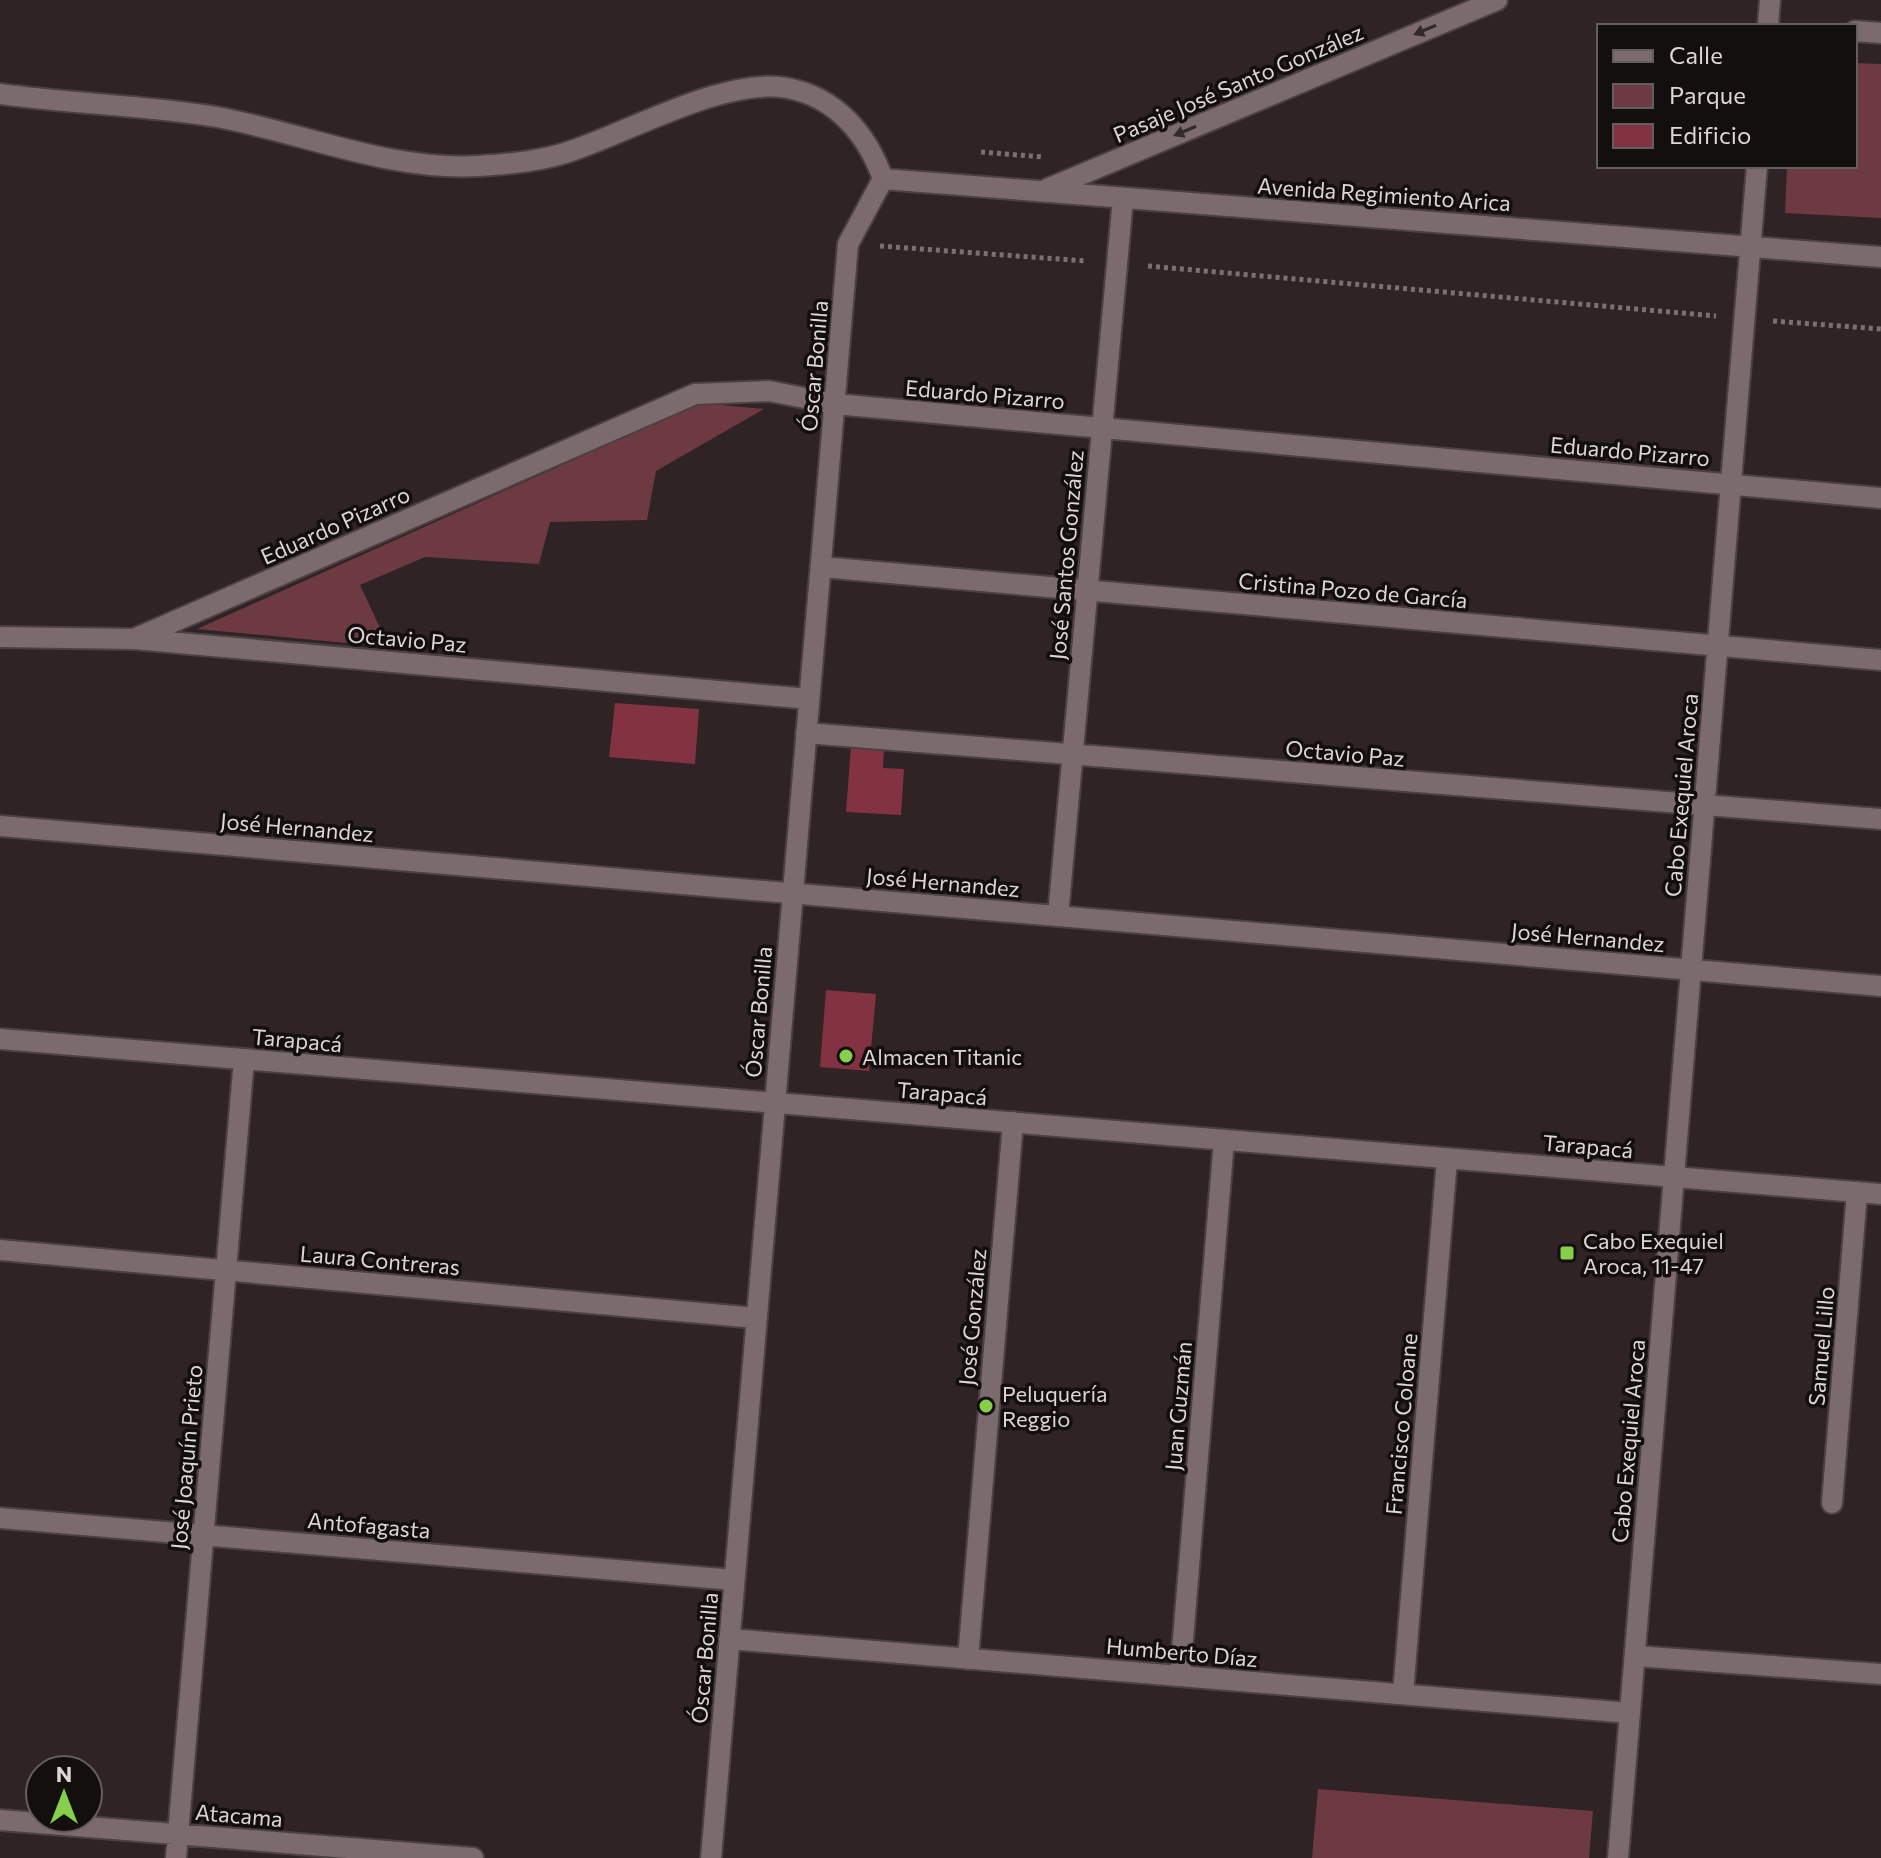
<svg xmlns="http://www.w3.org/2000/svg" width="1881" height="1858" font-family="Commissioner,sans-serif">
<rect width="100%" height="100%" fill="#302325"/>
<!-- green -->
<path fill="#6c3a40" d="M1855,63L1881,64V218L1785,213L1787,166H1855Z
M700,403L764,409L656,471L647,520L550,522L539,564L425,557L360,585L389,647L197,629Z
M1318,1789L1593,1811L1589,1858H1312Z"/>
<!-- building -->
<path fill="#833241" d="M615,703L699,709L695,764L609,757Z
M851,746L884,748L883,768L904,769L901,815L846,812Z
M826,990L876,994L869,1071L820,1067Z"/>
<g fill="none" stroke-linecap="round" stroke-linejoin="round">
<defs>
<path id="minor" d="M1768,26L1770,0
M1855,31L1881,33
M0,94C72,104 145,105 217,117C303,133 390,171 478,166C510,164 544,161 574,150C633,130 726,77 787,88C836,97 867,134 883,179
M883,179L1881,257
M1047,189L1497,0
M821,567L1881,660
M0,637L134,639L809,699
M134,639L695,394L769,391L835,404L1881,498
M806,733L1881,819
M0,826L1881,986
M1058,916L1123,198
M0,1039L1881,1194
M0,1250L756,1318
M1832,1503L1857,1192
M0,1518L734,1580
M729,1639L1630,1713
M1635,1656L1881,1674
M968,1659L1013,1122
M1180,1676L1224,1140
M1403,1694L1447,1159
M0,1820L473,1858
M176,1858L244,1059
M711,1858L848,244L883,179
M1618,1858L1757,166"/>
</defs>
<!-- minor casing -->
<use href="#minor" stroke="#4b4142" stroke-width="24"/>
<!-- path -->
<path stroke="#7c7072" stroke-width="5" stroke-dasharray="4 4" stroke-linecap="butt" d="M981,152L1043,157
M880,246L1086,261
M1148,266L1716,316
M1773,321L1881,329"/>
<!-- minor -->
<use href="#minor" stroke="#7b6b6d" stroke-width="20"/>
</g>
<!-- one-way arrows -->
<defs><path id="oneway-solid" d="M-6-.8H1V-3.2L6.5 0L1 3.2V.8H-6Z" transform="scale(2)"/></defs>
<g fill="#332b2b">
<use href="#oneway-solid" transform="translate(1425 30) rotate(157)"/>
<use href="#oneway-solid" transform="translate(1185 131) rotate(157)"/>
</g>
<!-- markers -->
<g fill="#87cf4a" stroke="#140f0f" stroke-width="3">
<circle cx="846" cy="1056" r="8"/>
<rect x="1559" y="1245" width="16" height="16" rx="4"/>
<circle cx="986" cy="1406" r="8"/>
</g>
<g text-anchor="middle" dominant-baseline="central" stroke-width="7" stroke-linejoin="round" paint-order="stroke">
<!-- street labels -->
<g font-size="22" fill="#ded5d6" stroke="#140f0f">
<text transform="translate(1238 83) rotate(-23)">Pasaje José Santo González</text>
<text transform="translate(1384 194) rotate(4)">Avenida Regimiento Arica</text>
<text transform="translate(814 366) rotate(-85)">Óscar Bonilla</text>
<text transform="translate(985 394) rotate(5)">Eduardo Pizarro</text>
<text transform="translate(1630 451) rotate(5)">Eduardo Pizarro</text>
<text transform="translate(335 525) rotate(-24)">Eduardo Pizarro</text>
<text transform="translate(1066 555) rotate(-85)">José Santos González</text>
<text transform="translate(1353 590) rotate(5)">Cristina Pozo de García</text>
<text transform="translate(407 639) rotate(5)">Octavio Paz</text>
<text transform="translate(1345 753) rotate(5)">Octavio Paz</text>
<text transform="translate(1681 795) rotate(-85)">Cabo Exequiel Aroca</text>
<text transform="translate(297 827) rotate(5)">José Hernandez</text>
<text transform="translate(943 882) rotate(5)">José Hernandez</text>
<text transform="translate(1588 937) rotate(5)">José Hernandez</text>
<text transform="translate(758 1012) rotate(-85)">Óscar Bonilla</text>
<text transform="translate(297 1040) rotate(5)">Tarapacá</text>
<text transform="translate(942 1093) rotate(5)">Tarapacá</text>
<text transform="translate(1588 1146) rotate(5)">Tarapacá</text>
<text transform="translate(380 1260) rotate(5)">Laura Contreras</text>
<text transform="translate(972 1317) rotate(-85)">José González</text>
<text transform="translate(1821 1346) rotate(-85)">Samuel Lillo</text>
<text transform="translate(1178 1406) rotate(-85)">Juan Guzmán</text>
<text transform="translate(1401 1424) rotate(-85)">Francisco Coloane</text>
<text transform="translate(1628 1441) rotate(-85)">Cabo Exequiel Aroca</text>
<text transform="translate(186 1457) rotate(-85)">José Joaquín Prieto</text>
<text transform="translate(369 1525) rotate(5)">Antofagasta</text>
<text transform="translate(1182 1652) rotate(5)">Humberto Díaz</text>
<text transform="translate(704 1658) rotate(-85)">Óscar Bonilla</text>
<text transform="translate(239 1815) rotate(5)">Atacama</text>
</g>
<!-- poi labels -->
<g font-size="22" fill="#ded5d6" stroke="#140f0f" text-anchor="start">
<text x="862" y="1056">Almacen Titanic</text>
<text x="1583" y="1240">Cabo Exequiel<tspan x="1583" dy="25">Aroca, 11-47</tspan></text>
<text x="1002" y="1393">Peluquería<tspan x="1002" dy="25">Reggio</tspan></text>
</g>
</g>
<!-- legend -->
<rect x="1597" y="24" width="260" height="144" fill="#140f0f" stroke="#655e5f" stroke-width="2"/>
<rect x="1613" y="50" width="40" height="12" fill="#7b6b6d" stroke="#655e5f" stroke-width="2"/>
<text x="1669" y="64" font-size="24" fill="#ded5d6">Calle</text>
<rect x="1613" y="84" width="40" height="24" fill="#6c3a40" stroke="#655e5f" stroke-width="2"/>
<text x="1669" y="104" font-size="24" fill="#ded5d6">Parque</text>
<rect x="1613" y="124" width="40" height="24" fill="#833241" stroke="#655e5f" stroke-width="2"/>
<text x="1669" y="144" font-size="24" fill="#ded5d6">Edificio</text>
<!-- north arrow -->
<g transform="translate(64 1794)"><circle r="38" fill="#140f0f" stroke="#655e5f" stroke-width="2"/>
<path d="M0-6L14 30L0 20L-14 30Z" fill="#87cf4a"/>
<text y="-12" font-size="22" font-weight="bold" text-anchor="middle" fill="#ded5d6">N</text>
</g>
</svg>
